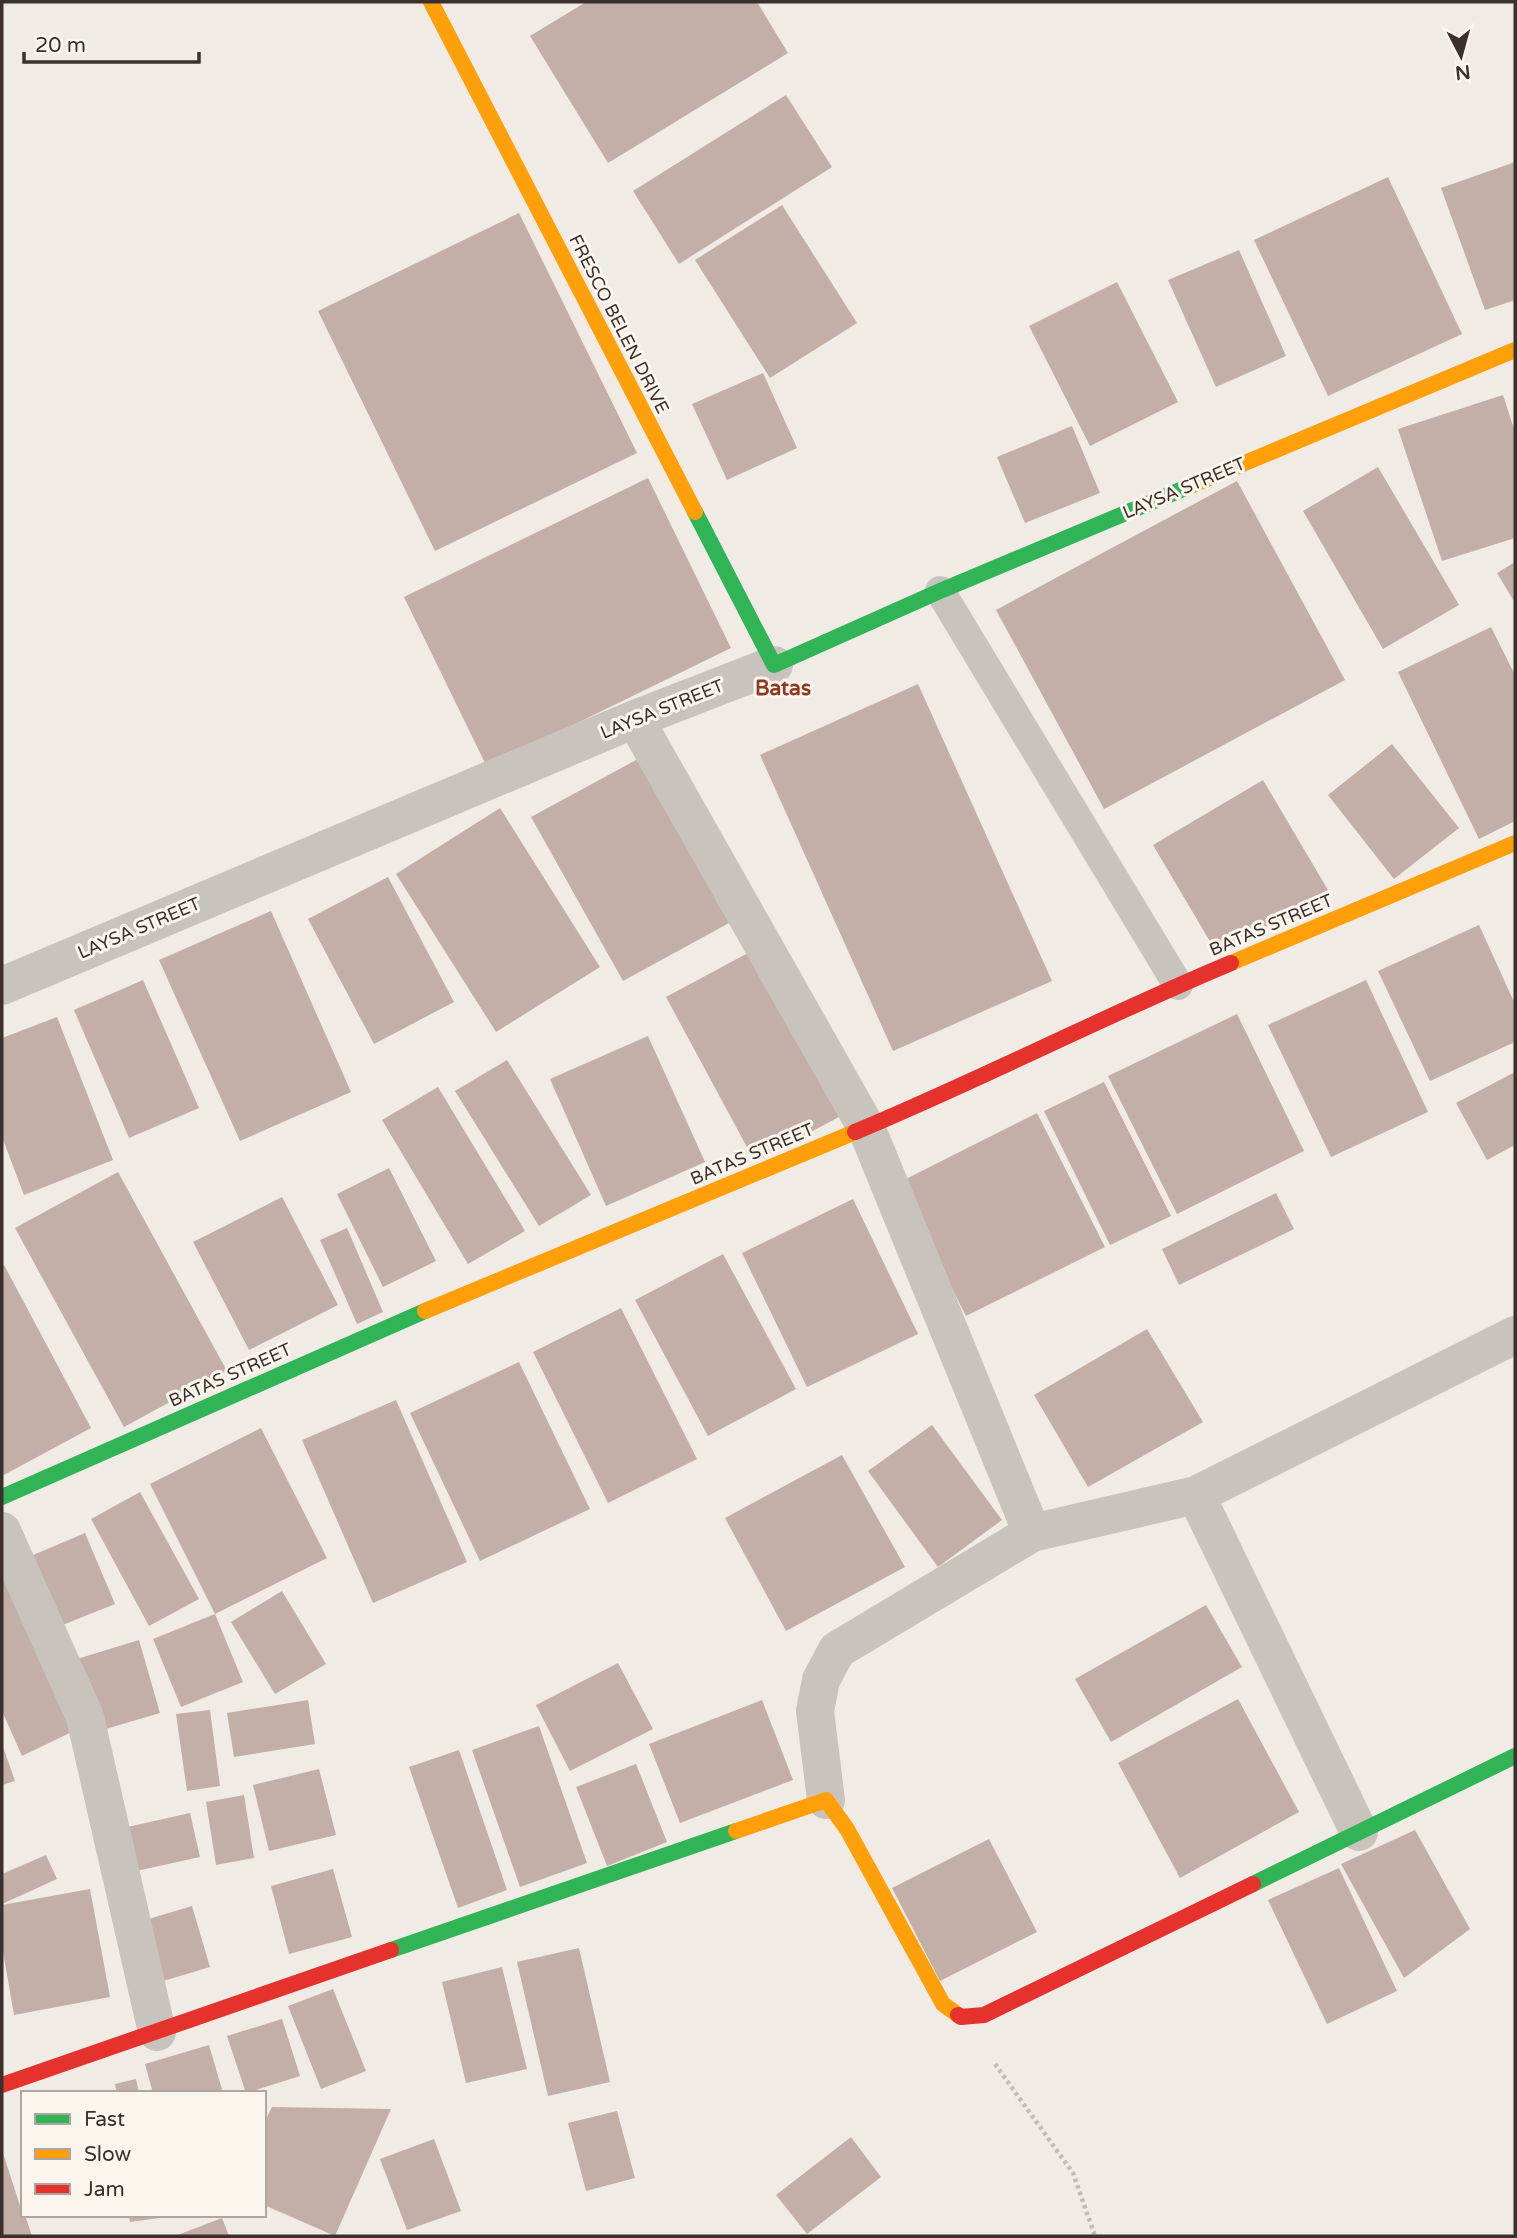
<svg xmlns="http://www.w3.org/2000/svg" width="1517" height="2238" font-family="'Varela Round',sans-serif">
<rect width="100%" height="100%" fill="#f0ebe5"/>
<!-- building -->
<path fill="#c3afa7" d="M586,2H757L788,53L608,163L530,36Z
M786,95L832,167L679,264L633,191Z
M1515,162V300L1485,310L1441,188Z
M1388,177L1462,334L1328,396L1254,240Z
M782,205L857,323L770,378L695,260Z
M519,213L637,453L435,551L318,311Z
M1239,250L1286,356L1216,387L1168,280Z
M1117,282L1178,402L1090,446L1029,326Z
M763,373L797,448L727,480L692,404Z
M1503,395L1515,432V538L1442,561L1398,429Z
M1072,426L1100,493L1025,523L997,457Z
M1378,467L1459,605L1383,649L1303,511Z
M648,478L731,648L487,767L404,597Z
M1237,481L1345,680L1104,809L996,610Z
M1515,562V603L1497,573Z
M1491,627L1515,675V821L1479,839L1398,672Z
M918,684L1052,981L893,1051L760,755Z
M1392,744L1459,828L1394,879L1328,795Z
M649,753L740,917L623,981L531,817Z
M1263,780L1328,890L1218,955L1153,845Z
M500,808L600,967L496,1032L396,874Z
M388,877L454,1002L374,1044L308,919Z
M271,911L351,1092L240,1141L159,960Z
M1479,925L1515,1004V1042L1430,1081L1378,971Z
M761,946L850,1111L755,1162L666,997Z
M143,980L199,1108L129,1138L74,1010Z
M1366,980L1428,1112L1331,1157L1268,1025Z
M1237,1014L1304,1151L1177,1214L1108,1076Z
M57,1017L113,1160L24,1195L2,1137V1038Z
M648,1036L705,1162L606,1206L550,1079Z
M507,1060L591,1195L539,1226L455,1091Z
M1515,1072V1145L1487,1160L1456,1103Z
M1104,1082L1171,1216L1110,1245L1044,1111Z
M438,1087L525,1231L468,1264L382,1120Z
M1037,1113L1105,1247L966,1316L898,1183Z
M389,1168L436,1261L383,1287L337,1194Z
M118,1172L227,1371L124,1427L15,1228Z
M1276,1193L1294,1229L1179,1285L1162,1249Z
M282,1197L338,1305L249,1350L193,1242Z
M853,1199L918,1334L807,1387L742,1253Z
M347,1228L383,1312L357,1324L320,1240Z
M723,1254L796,1389L708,1436L635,1300Z
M4,1265L91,1428L2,1476V1266Z
M621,1308L697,1459L608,1503L533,1352Z
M1147,1329L1203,1422L1088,1487L1034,1395Z
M519,1362L590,1509L480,1561L410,1413Z
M396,1400L467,1562L373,1603L302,1440Z
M932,1425L1002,1520L938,1567L868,1471Z
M261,1428L327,1558L215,1614L243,1682L181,1707L153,1639L215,1614L150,1484Z
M842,1455L905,1567L786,1631L725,1518Z
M140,1492L199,1599L149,1626L91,1519Z
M85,1533L115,1604L55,1628L26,1558Z
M2,1557L80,1728L22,1756L2,1711Z
M282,1591L326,1664L275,1694L231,1622Z
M1206,1605L1242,1667L1111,1742L1075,1679Z
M139,1640L160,1713L99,1731L77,1659Z
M618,1663L653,1729L570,1771L536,1705Z
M1238,1699L1299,1812L1180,1878L1118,1763Z
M308,1700L315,1744L234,1757L227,1713Z
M762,1700L793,1780L680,1823L649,1744Z
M210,1710L220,1786L187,1791L176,1714Z
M539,1726L587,1863L520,1887L472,1750Z
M2,1744L15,1781L2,1785Z
M459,1750L507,1890L458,1908L409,1767Z
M636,1764L667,1842L607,1866L576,1787Z
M319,1769L336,1835L269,1851L253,1785Z
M244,1795L254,1858L216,1865L206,1802Z
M190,1813L200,1857L132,1872L123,1828Z
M1415,1830L1470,1929L1404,1978L1341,1864Z
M989,1839L1037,1932L940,1981L892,1888Z
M46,1855L57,1879L2,1904V1874Z
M1339,1868L1397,1991L1327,2024L1268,1900Z
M333,1869L352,1937L289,1954L271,1886Z
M90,1889L110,1997L14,2015L2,1946V1905Z
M192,1906L210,1967L160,1982L142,1921Z
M579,1948L610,2082L548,2096L517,1962Z
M502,1967L527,2069L466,2083L442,1982Z
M333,1989L366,2071L321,2089L288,2006Z
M282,2019L300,2076L246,2093L227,2036Z
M209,2045L223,2093H153L145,2064Z
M136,2079L139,2093H117L115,2084Z
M272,2107L391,2109L335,2236L264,2205V2123Z
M617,2111L635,2178L586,2191L568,2123Z
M851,2137L881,2177L807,2234L776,2195Z
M434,2139L461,2211L407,2230L380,2159Z
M2,2150L23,2215H25L32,2236H2Z
M129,2215H167V2217L130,2222Z
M222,2218L229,2236H175Z"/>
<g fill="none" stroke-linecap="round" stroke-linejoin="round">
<!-- path -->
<path stroke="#c2bbb6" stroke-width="4.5" stroke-dasharray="3.5 3.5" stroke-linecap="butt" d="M995,2064L1073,2173L1095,2236"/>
<!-- lane -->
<path stroke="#c9c3be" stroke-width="30" d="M940,591L1178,985"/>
<!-- street -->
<path stroke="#c9c3be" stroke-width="38" d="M635,719L866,1127L1032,1533
M2,986L635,719L774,665
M1196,1495L1359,1832
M2,1531L85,1717L157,2032
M826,1800L815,1711L821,1680L837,1650L1032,1533L1196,1495L1515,1335"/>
<!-- fast -->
<path stroke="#30b455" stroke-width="16" d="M695,512L774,665L940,591L1190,486
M2,1497L425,1311
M1253,1884L1515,1756
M391,1950L736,1831"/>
<!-- slow -->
<path stroke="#ff9f0a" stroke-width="16" d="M431,2L695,512
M1190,486L1515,350
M1231,963L1515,843
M425,1311L855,1132
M736,1831L826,1800L847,1829L943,2004L958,2015"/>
<!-- jam -->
<path stroke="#e5322d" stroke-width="16" d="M855,1132C982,1079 1104,1016 1231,963
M958,2015L961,2017L984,2015L1253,1884
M2,2085L391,1950"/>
</g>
<g text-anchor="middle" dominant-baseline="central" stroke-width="6" stroke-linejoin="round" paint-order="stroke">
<!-- street labels -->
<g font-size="18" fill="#3b302b" stroke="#fbf5ee">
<text transform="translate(619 324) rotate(63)">FRESCO BELEN DRIVE</text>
<text transform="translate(1184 488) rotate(-23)">LAYSA STREET</text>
<text transform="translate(662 709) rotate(-22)">LAYSA STREET</text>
<text transform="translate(1271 925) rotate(-23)">BATAS STREET</text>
<text transform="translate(139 928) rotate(-23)">LAYSA STREET</text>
<text transform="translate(752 1154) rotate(-23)">BATAS STREET</text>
<text transform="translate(230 1375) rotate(-24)">BATAS STREET</text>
</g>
<!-- quarter labels -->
<g font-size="21" font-weight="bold" fill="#8c3b22" stroke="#fbf5ee">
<text x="783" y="688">Batas</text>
</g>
</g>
<!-- border -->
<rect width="1517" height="2238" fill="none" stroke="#3b302b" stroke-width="7"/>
<!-- legend -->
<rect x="21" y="2091" width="245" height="126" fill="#fbf5ee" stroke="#aea6a0" stroke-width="2"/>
<rect x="35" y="2114" width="35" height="10" fill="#30b455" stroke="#aea6a0" stroke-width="2"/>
<text x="84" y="2126" font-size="21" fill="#3b302b">Fast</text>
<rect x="35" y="2149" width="35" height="10" fill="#ff9f0a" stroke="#aea6a0" stroke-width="2"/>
<text x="84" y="2161" font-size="21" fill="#3b302b">Slow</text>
<rect x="35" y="2184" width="35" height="10" fill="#e5322d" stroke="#aea6a0" stroke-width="2"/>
<text x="84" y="2196" font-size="21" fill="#3b302b">Jam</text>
<!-- north arrow -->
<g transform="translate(1461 56) rotate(174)" stroke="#fbf5ee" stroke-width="5" paint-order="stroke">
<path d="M0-5L12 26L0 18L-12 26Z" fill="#3b302b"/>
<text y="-10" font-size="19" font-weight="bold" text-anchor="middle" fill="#3b302b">N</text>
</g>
<!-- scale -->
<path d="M24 52v10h175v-10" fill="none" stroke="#3b302b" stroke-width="3.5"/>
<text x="35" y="52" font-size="21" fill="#3b302b" stroke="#fbf5ee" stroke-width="5" paint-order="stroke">20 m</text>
</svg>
